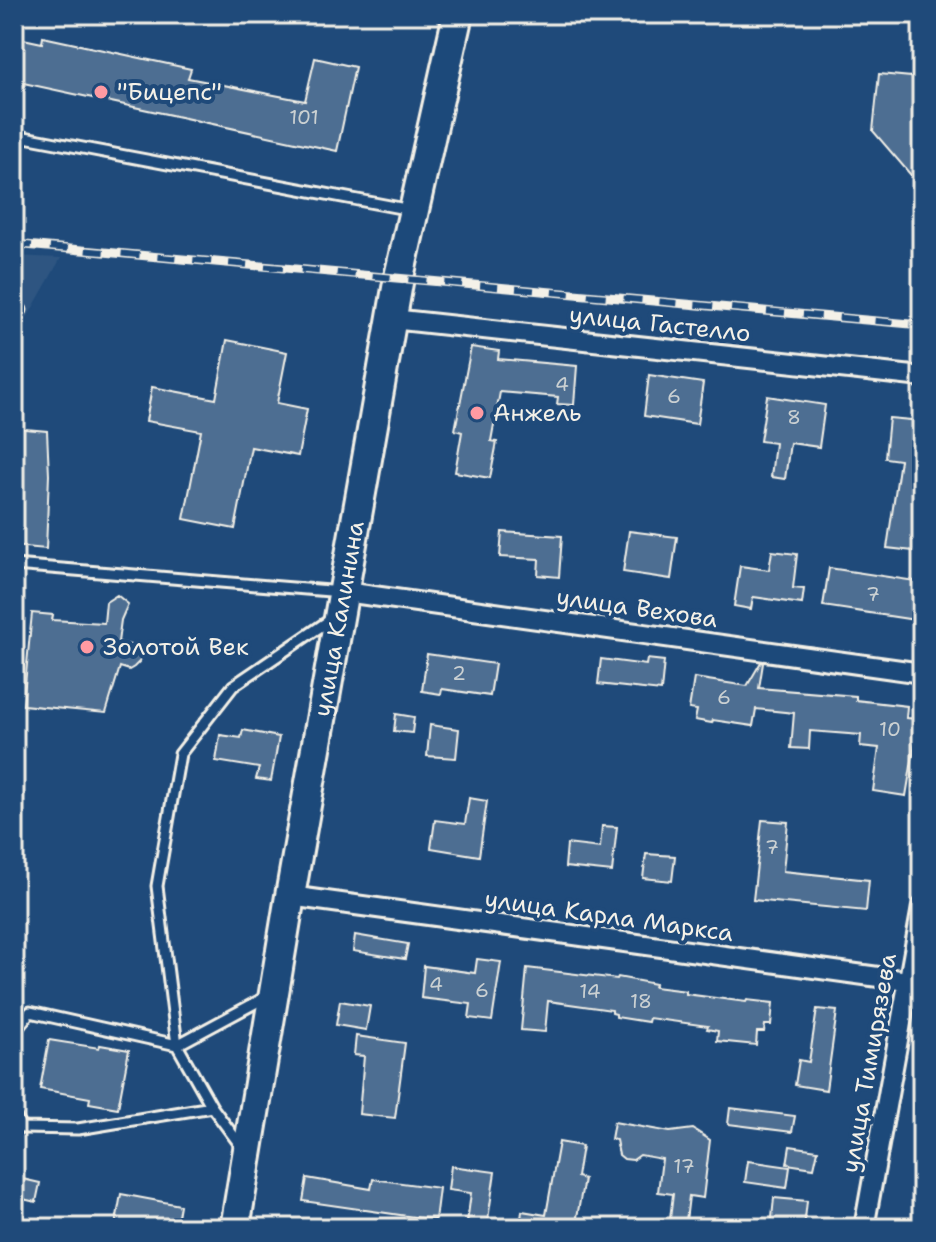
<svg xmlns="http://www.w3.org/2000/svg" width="936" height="1242" font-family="'Shantell Sans',sans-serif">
<rect width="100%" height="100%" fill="#1f4a7a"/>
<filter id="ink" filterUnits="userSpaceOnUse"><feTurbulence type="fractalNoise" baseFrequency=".0125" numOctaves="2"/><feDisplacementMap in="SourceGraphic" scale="16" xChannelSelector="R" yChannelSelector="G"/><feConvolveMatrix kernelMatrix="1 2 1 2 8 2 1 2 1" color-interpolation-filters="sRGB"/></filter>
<g filter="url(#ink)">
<!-- built -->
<path fill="#2d5581" d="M14,256L61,258L14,341Z"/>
<!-- building -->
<path fill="#4d6e92" stroke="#f4f1e8" stroke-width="2" d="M14,37L42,43L43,37L191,69L188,78L305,101L315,58L355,67L337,151L14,81Z
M879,74L922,78V188L873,131Z
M227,340L287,352L277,403L307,409L298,456L251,447L235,529L184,519L201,431L146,421L152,387L216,399Z
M471,347L499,351L498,359L577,366L574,405L557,404L558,397L500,392L491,441L497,442L490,478L455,472L462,432L455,430Z
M649,375L703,383L697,424L644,416Z
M767,396L825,405L819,447L790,443L785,479L771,477L775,443L760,441Z
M889,418L922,421L917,478L922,479V552L887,548L900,460L885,458Z
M14,428L47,431L49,475L46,549L14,546Z
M629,531L677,537L671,579L623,572Z
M502,532L562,536L559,577L538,575L539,559L500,557Z
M772,551L797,554L793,588L804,589L802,604L753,597L751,609L734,606L740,566L769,570Z
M829,568L922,582V621L823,606Z
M117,595L128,604L121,620L118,642L134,646L140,654V661L134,667L129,670L120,667L106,713L23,705L32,613L53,615L52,620L104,623L106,602Z
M427,654L495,664L490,696L442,689L441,694L422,691Z
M601,659L646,665L647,659L664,661L661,691L598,684Z
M761,662L763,663L759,688L856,696V700L907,706L906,718L919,719L906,796L873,791L879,748L860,746L861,735L810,731L809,749L791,748L794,713L756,709L753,726L713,720L712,723L695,720L697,710L689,709L694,678L747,686Z
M396,714L414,717L412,733L394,731Z
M430,725L459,729L456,758L427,756Z
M243,730L279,737L271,781L256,779L259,768L216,761L220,735L241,738Z
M469,798L487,801L479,856L431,848L435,820L465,824Z
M762,820L788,822L783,871L869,880L866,911L753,900Z
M602,826L617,827L612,872L565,867L567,844L600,848Z
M646,854L675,856L672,881L643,878Z
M355,935L408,944L405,959L353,951Z
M477,959L501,962L492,1021L469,1018L471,1004L421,998L424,966L475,973Z
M527,968L617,979L618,977L655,984L654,987L686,991V994L746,1002L747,1000L773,1003L771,1025H765L764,1032H757L756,1045L717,1041L718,1031L707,1029L708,1026L649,1018L648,1022L616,1017V1014L612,1013V1010L548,1001L545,1032L521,1030Z
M340,1001L370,1006L366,1030L336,1025Z
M817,1009L837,1011L826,1090L795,1085L799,1060L809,1062Z
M356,1036L405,1043L395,1118L359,1114L364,1056L354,1055Z
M49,1040L99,1048L100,1045L129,1050L118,1108L89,1103L90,1098L40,1089Z
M730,1108L795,1116L792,1132L728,1124Z
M614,1122L670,1132L693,1129L710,1140L703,1198L689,1196L686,1221L670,1219L673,1194L658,1192L662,1159L640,1155L633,1160L624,1159L619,1155L616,1140L611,1139Z
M559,1142L582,1146L577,1177L584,1179L575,1228H520L522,1211L546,1215Z
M790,1146L818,1150L814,1168L787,1164Z
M748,1161L790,1167L787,1188L745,1182Z
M451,1166L495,1172L487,1226L467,1223L471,1193L448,1190Z
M14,1177L40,1183L36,1202L14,1197Z
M307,1178L371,1189L373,1179L439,1188L435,1220L303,1201Z
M121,1194L180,1205L176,1228H115Z
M774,1198L807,1201L804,1228H771Z"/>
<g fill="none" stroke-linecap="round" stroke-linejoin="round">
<defs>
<path id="lane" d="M14,135L411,210
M14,310H21
M14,565L342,592
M14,1051L15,1031L30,1012L177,1045L268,996
M14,1115L22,1128L78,1129L212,1107
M241,1146L212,1107L177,1045L157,886L180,754L233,686L333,618"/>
<path id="street" d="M392,319L922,377
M345,592L922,673
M290,896L922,983
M864,1228L922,907"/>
<g id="primary">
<path id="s1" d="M235,1228L290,896L399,277L458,14"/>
</g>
</defs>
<!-- lane casing -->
<use href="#lane" stroke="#f4f1e8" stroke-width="15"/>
<!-- street casing -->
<use href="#street" stroke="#f4f1e8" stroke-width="24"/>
<!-- primary casing -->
<use href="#primary" stroke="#f4f1e8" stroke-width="34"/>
<!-- lane -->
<use href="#lane" stroke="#1f4a7a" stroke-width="9"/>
<!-- street -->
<use href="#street" stroke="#1f4a7a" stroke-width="18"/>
<!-- primary -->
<use href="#primary" stroke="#1f4a7a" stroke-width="28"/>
<defs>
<path id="rail" d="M14,244L922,325"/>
</defs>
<!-- rail casing -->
<use href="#rail" stroke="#f4f1e8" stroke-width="9"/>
<!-- rail -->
<use href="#rail" stroke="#1f4a7a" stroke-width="6" stroke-dasharray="18" stroke-linecap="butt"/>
</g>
</g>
<!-- markers -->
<g fill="#ff9aa2" stroke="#1f4a7a" stroke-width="3">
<circle cx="101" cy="92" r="8"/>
<circle cx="477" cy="413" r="8"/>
<circle cx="87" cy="647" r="8"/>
</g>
<g text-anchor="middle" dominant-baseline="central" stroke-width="8" stroke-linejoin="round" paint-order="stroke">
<!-- number labels -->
<g font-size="20" fill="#cad0d2">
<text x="304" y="117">101</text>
<text x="562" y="384">4</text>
<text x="674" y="396">6</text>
<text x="794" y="417">8</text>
<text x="873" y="594">7</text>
<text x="459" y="673">2</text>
<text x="724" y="697">6</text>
<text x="890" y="729">10</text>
<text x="772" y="847">7</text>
<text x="436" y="984">4</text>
<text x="482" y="990">6</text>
<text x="590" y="991">14</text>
<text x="641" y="1001">18</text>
<text x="684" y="1166">17</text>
</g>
<!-- poi labels -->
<g font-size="24" fill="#f4f1e8" stroke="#1f4a7a" text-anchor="start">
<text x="117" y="92">"Бицепс"</text>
<text x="493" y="413">Анжель</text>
<text x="103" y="647">Золотой Век</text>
</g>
<!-- street labels -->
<g font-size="24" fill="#f4f1e8" stroke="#1f4a7a">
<text transform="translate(660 324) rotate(6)">улица Гастелло</text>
<text transform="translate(637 608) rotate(8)">улица Вехова</text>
<text stroke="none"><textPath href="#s1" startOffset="618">улица Калинина</textPath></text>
<text transform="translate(609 916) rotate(8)">улица Карла Маркса</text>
<text transform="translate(869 1063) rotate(-80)">улица Тимирязева</text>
</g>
</g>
<!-- margin -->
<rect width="936" height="1242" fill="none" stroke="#1f4a7a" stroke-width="48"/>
<rect x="24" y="24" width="888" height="1194" fill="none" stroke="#f4f1e8" stroke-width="3" filter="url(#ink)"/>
</svg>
